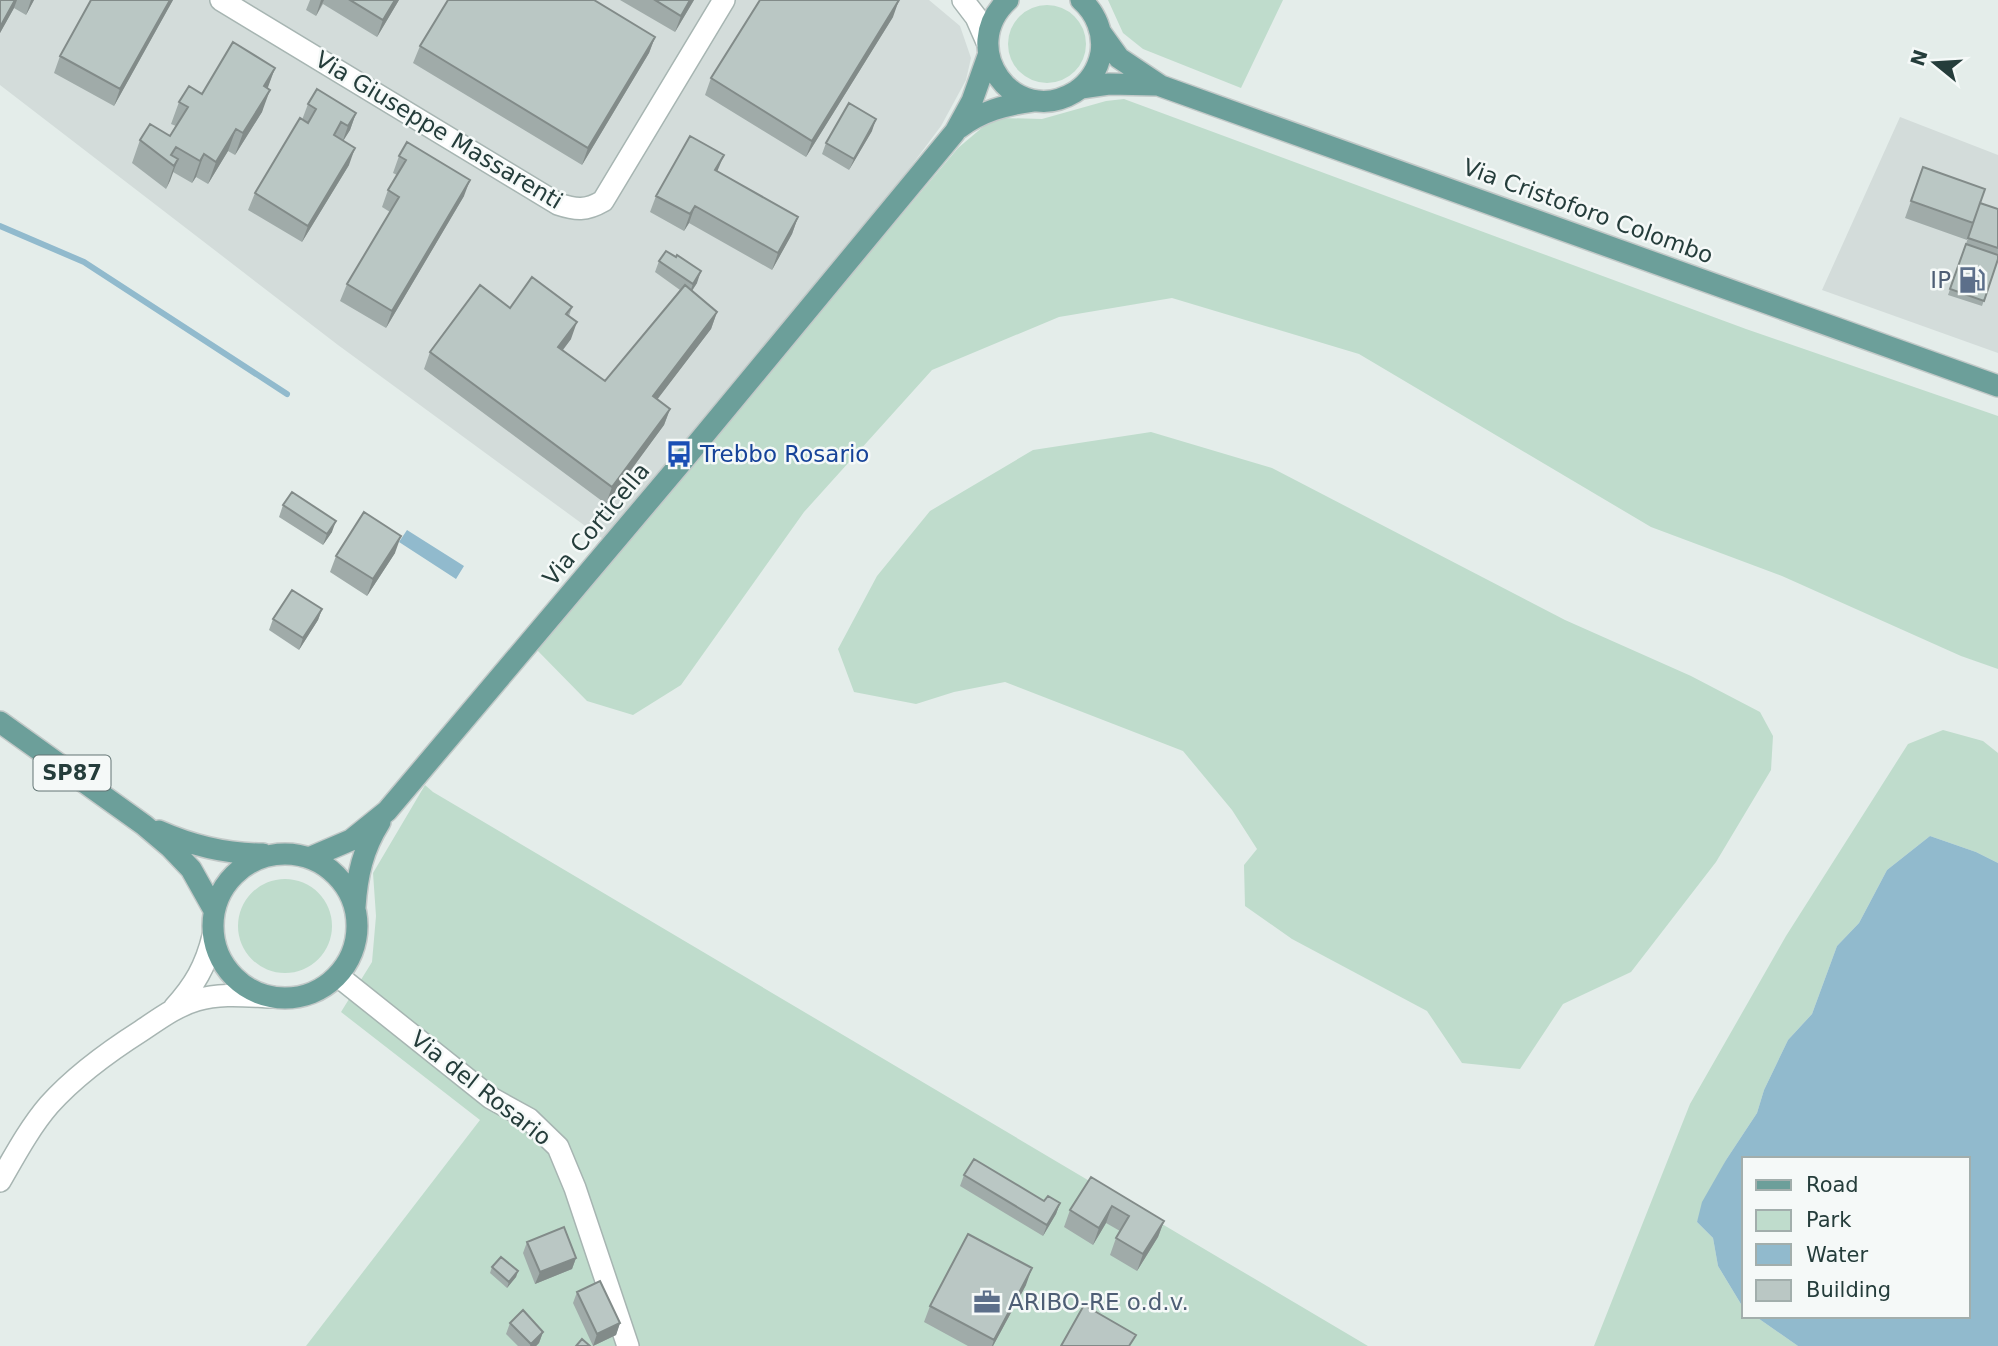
<svg xmlns="http://www.w3.org/2000/svg" width="1998" height="1346" font-family="'DejaVu Sans',sans-serif">
<rect width="100%" height="100%" fill="#e4edea"/>
<!-- built -->
<path fill="#d3dcda" d="M0,0H929L960,26L971,58L966,80L941,126L894,189L603,539L338,345L0,85Z
M1900,117L1998,155V353L1822,290Z"/>
<!-- green -->
<path fill="#bfdccc" d="M1108,0H1283L1241,88L1143,49L1123,33Z
M1008 44a39 39 0 1 1 78 0a39 39 0 1 1-78 0Z
M1124,99L1746,329L1998,416V669L1961,656L1782,576L1651,527L1359,354L1172,298L1059,317L932,370L804,512L681,685L633,715L587,701L536,649L958,148L984,126L1002,118L1042,119L1106,101Z
M1151,432L1272,468L1565,620L1691,676L1760,712L1773,736L1771,770L1716,862L1631,972L1563,1004L1520,1069L1462,1063L1427,1011L1292,939L1245,906L1244,865L1257,849L1232,810L1183,751L1005,682L954,692L916,704L854,692L838,649L877,576L930,511L1033,450Z
M1943,730L1983,741L1998,753V863L1976,852L1930,836L1887,870L1859,923L1837,946L1812,1014L1788,1040L1764,1090L1757,1113L1726,1160L1697,1222L1713,1238L1718,1266L1744,1309V1316H1755L1798,1346H1594L1690,1104L1786,936L1908,744Z
M425,785L433,792L1368,1346H306L480,1120L341,1012L372,962L376,916L373,873Z
M238 926a47 47 0 1 1 94 0a47 47 0 1 1-94 0Z"/>
<!-- water -->
<path fill="#91bacd" d="M407,530L464,566L456,579L399,542Z
M1930,836L1976,852L1998,863V1346H1798L1755,1316H1968V1159H1744V1309L1718,1266L1713,1238L1697,1222L1702,1202L1726,1160L1757,1113L1764,1090L1788,1040L1812,1014L1837,946L1859,923L1887,870Z"/>
<g fill="none" stroke-linecap="round" stroke-linejoin="round">
<!-- stream -->
<path stroke="#91bacd" stroke-width="6" d="M0,226L84,262L287,394"/>
<defs>
<path id="minor" d="M221,0L558,204C576,210 586,211 603,201L724,0
M963,0L976,17L987,42
M338,976L491,1098L529,1119L558,1147L575,1188L628,1346
M174,1008C194,986 206,966 213,936
M0,1181C15,1155 30,1127 49,1105C75,1076 108,1052 141,1031C159,1019 176,1006 197,1000C221,993 246,996 271,997"/>
<path id="major" d="M1008,0C956,48 1014,129 1075,92C1089,83 1098,69 1101,53C1104,33 1096,13 1081,0
M1101,33L1119,58L1161,86L1998,386
M1081,88L1109,84L1156,85
M959,128C982,111 1005,105 1033,101
M0,722L144,825L170,847L191,869L214,910
M159,831C193,846 226,854 263,854
M213 926a72 72 0 1 1 144 0a72 72 0 1 1-144 0Z
M309,858L351,840L387,811L686,457L955,132L972,101L988,56
M355,907C357,875 363,849 380,822"/>
</defs>
<!-- minor casing -->
<use href="#minor" stroke="#a7b5b2" stroke-width="24"/>
<!-- major casing -->
<use href="#major" stroke="#c2c9c8" stroke-width="24"/>
<!-- minor -->
<use href="#minor" stroke="#fff" stroke-width="21"/>
<!-- major -->
<use href="#major" stroke="#6c9f9a" stroke-width="21"/>
</g>
<!-- wall -->
<path fill="#a0aba9" d="M0,0H34L26,15L14,8L0,33Z
M91,0H173L114,106L54,73L60,56Z
M310,0H399L377,37L323,4L316,16L306,10Z
M620,0H694L675,32Z
M893,17L806,157L705,95L711,78Z
M655,37L649,53L582,165L413,63L420,46Z
M275,68L267,88L262,112L235,155L228,151L208,184L196,177L192,183L173,172L166,189L132,163L140,140L170,136L176,126L171,124L179,102Z
M308,104L356,113L350,130L343,140L349,165L302,242L248,210L255,193L302,120Z
M872,131L849,170L822,154L826,143Z
M399,156L464,196L386,328L340,301L347,284L390,212L382,207L388,190L397,175L393,173Z
M1923,167L1980,203L1998,209V259L1982,306L1948,295L1976,215L1967,240L1905,218Z
M717,171L798,217L792,234L772,270L689,223L684,231L650,212L656,196Z
M659,261L697,283L692,291L717,312L711,329L657,399L670,409L664,425L606,504L424,369L430,352L510,308L572,307L569,316L571,339L563,350L605,381L680,290L655,272Z
M283,505L332,532L323,545L279,517Z
M395,553L367,596L330,572L336,556Z
M322,609L318,620L299,650L269,630L273,619Z
M964,1175L1044,1201L1060,1203L1056,1214L1043,1236L960,1186Z
M1091,1177L1164,1221L1158,1237L1137,1271L1110,1255L1116,1238L1120,1231L1106,1223L1093,1245L1064,1227L1070,1210Z
M527,1242L576,1258L572,1269L535,1284L523,1253Z
M492,1267L518,1271L516,1277L507,1288L490,1273Z
M1026,1285L993,1346H968L924,1322L930,1306Z
M577,1292L620,1323L616,1335L593,1346L573,1303Z
M510,1323L543,1332L539,1343L536,1346H518L506,1334Z"/>
<!-- shaded-wall -->
<path fill="#828b89" d="M15,0H17L14,8L0,33V27Z
M31,0H34L26,15Z
M170,0H173L114,106L120,89Z
M321,0H324L316,16Z
M395,0H399L377,37L383,20Z
M690,0H694L675,32L681,16Z
M899,0L893,17L806,157L812,141Z
M655,37L649,53L582,165L588,148Z
M275,68L267,90L264,86Z
M270,90L262,112L235,155L243,133Z
M356,113L350,130L342,143L348,126Z
M876,119L872,131L849,170L854,159Z
M236,129L228,151L208,184L216,162Z
M355,148L349,165L302,242L308,226Z
M204,154L196,177L192,183L200,161Z
M724,155L717,172L715,170Z
M178,159L170,181L166,189L174,166Z
M470,180L464,196L386,328L392,311Z
M695,206L689,223L684,231L690,214Z
M798,217L792,234L772,270L778,253Z
M701,271L697,283L689,295L693,284Z
M717,312L711,329L647,413L653,396Z
M577,322L571,339L552,364L558,347Z
M670,409L664,425L606,504L612,487Z
M336,521L332,532L323,545L327,534Z
M401,536L395,553L367,596L373,579Z
M322,609L318,620L299,650L303,638Z
M1060,1203L1056,1214L1043,1236L1047,1225Z
M1112,1206L1106,1223L1093,1245L1099,1228Z
M1164,1221L1158,1237L1137,1271L1143,1254Z
M576,1258L572,1269L535,1284L540,1272Z
M1032,1268L1026,1285L993,1346H992L994,1340Z
M518,1271L516,1277L507,1288L509,1282Z
M620,1323L616,1335L593,1346L597,1334Z
M543,1332L539,1343L536,1346H530L531,1344Z"/>
<!-- building -->
<path fill="#bac7c4" stroke="#828b89" stroke-width="2" d="M0,0H15L0,27Z
M91,0H170L120,89L60,56Z
M350,0H395L383,20Z
M448,0H594L655,37L588,148L420,46Z
M655,0H690L681,16Z
M760,0H899L812,141L711,78Z
M233,42L275,68L264,86L270,90L243,133L236,129L216,162L204,154L200,161L176,147L171,155L178,159L174,166L140,140L150,124L170,136L188,107L179,102L189,86L202,94Z
M317,89L356,113L348,126L341,122L334,135L355,148L308,226L255,193L300,118L308,123L316,109L308,104Z
M849,103L876,119L854,159L826,143Z
M690,136L724,155L715,170L798,217L778,253L695,206L690,214L656,196Z
M407,142L470,180L392,311L347,284L399,197L388,190L406,160L399,156Z
M1923,167L1985,189L1973,223L1911,201Z
M1980,203L1998,209V248L1968,238Z
M1966,244L1998,255V259L1984,301L1950,289Z
M666,251L676,257L677,255L701,271L693,284L659,261Z
M532,277L572,307L566,314L577,322L558,347L605,381L685,285L717,312L653,396L670,409L612,487L430,352L480,285L510,308Z
M292,492L336,521L327,534L283,505Z
M364,512L401,536L373,579L336,556Z
M292,590L322,609L303,638L273,619Z
M974,1159L1044,1201L1048,1196L1060,1203L1047,1225L964,1175Z
M1091,1177L1164,1221L1143,1254L1116,1238L1129,1216L1112,1206L1099,1228L1070,1210Z
M564,1227L576,1258L540,1272L527,1242Z
M968,1234L1032,1268L994,1340L930,1306Z
M501,1257L518,1271L509,1282L492,1267Z
M600,1281L620,1323L597,1334L577,1292Z
M1084,1305L1136,1335L1129,1346H1061Z
M523,1310L543,1332L531,1344L510,1323Z
M582,1339L590,1346H576Z"/>
<!-- icons -->
<defs>
<symbol id="fuel-bare" viewBox="-9 -9 18 18"><path d="M-5.5-6h7V0h2V4h1.3V-2.5L3-4.5l.8-.8L6-3V5H2.5V1h-1V6h-7ZM-4.2-4.7v3.2H.2V-4.7Z" fill="#5c6f8a" stroke="#f5f9f8" stroke-width="2.5" paint-order="stroke"/></symbol>
<symbol id="bus-bare" viewBox="-9 -9 18 18"><path d="M-5-6H5V4H4V6H2V4H-2V6H-4V4H-5ZM-3.5-4V0h7V-4ZM-3.5 1.2v1.5H-2V1.2ZM2 1.2v1.5H3.5V1.2Z" fill="#1a4fb4" stroke="#f5f9f8" stroke-width="2.5" paint-order="stroke"/></symbol>
<symbol id="office-bare" viewBox="-9 -9 18 18"><path d="M-6-3h4V-5.5h4V-3h4V5H-6ZM-1-4.5V-3h2v-1.5ZM-6 0V1H6V0Z" fill="#5c6f8a" stroke="#f5f9f8" stroke-width="2.5" paint-order="stroke"/></symbol>
</defs>
<g fill-rule="evenodd">
<use href="#fuel-bare" x="1953" y="261" width="38" height="38"/>
<use href="#bus-bare" x="660" y="435" width="38" height="38"/>
<use href="#office-bare" x="968" y="1283" width="38" height="38"/>
</g>
<g text-anchor="middle" dominant-baseline="central" stroke-width="5" stroke-linejoin="round" paint-order="stroke">
<!-- shield labels -->
<rect fill="#f5f9f8" stroke="#637574" stroke-width="2" x="33.5" y="755.5" width="77" height="35" rx="5"/>
<g font-size="21" font-weight="bold" fill="#253d3b">
<text x="72" y="773">SP87</text>
</g>
<!-- street labels -->
<g font-size="23" fill="#253d3b" stroke="#f5f9f8">
<text transform="translate(439 130) rotate(31)">Via Giuseppe Massarenti</text>
<text transform="translate(1588 211) rotate(20)">Via Cristoforo Colombo</text>
<text transform="translate(596 524) rotate(-50)">Via Corticella</text>
<text transform="translate(481 1088) rotate(38)">Via del Rosario</text>
</g>
<!-- service labels -->
<g font-size="23" fill="#4e5e75" stroke="#f5f9f8" text-anchor="end">
<text x="1951" y="280">IP</text>
<text x="1008" y="1302" text-anchor="start">ARIBO-RE o.d.v.</text>
</g>
<!-- transit labels -->
<g font-size="23" fill="#164399" stroke="#f5f9f8" text-anchor="start">
<text x="700" y="454">Trebbo Rosario</text>
</g>
</g>
<!-- legend -->
<rect x="1742" y="1157" width="228" height="161" fill="#f5f9f8" stroke="#a2aeac" stroke-width="2"/>
<rect x="1756" y="1180" width="35" height="10" fill="#6c9f9a" stroke="#a2aeac" stroke-width="2"/>
<text x="1806" y="1192" font-size="21" fill="#253d3b">Road</text>
<rect x="1756" y="1210" width="35" height="21" fill="#bfdccc" stroke="#a2aeac" stroke-width="2"/>
<text x="1806" y="1227" font-size="21" fill="#253d3b">Park</text>
<rect x="1756" y="1244" width="35" height="21" fill="#91bacd" stroke="#a2aeac" stroke-width="2"/>
<text x="1806" y="1262" font-size="21" fill="#253d3b">Water</text>
<rect x="1756" y="1280" width="35" height="21" fill="#bac7c4" stroke="#a2aeac" stroke-width="2"/>
<text x="1806" y="1297" font-size="21" fill="#253d3b">Building</text>
<!-- north arrow -->
<g transform="translate(1935 63) rotate(288)" stroke="#f5f9f8" stroke-width="5" paint-order="stroke">
<path d="M0-5L12 26L0 18L-12 26Z" fill="#253d3b"/>
<text y="-10" font-size="19" font-weight="bold" text-anchor="middle" fill="#253d3b">N</text>
</g>
</svg>
